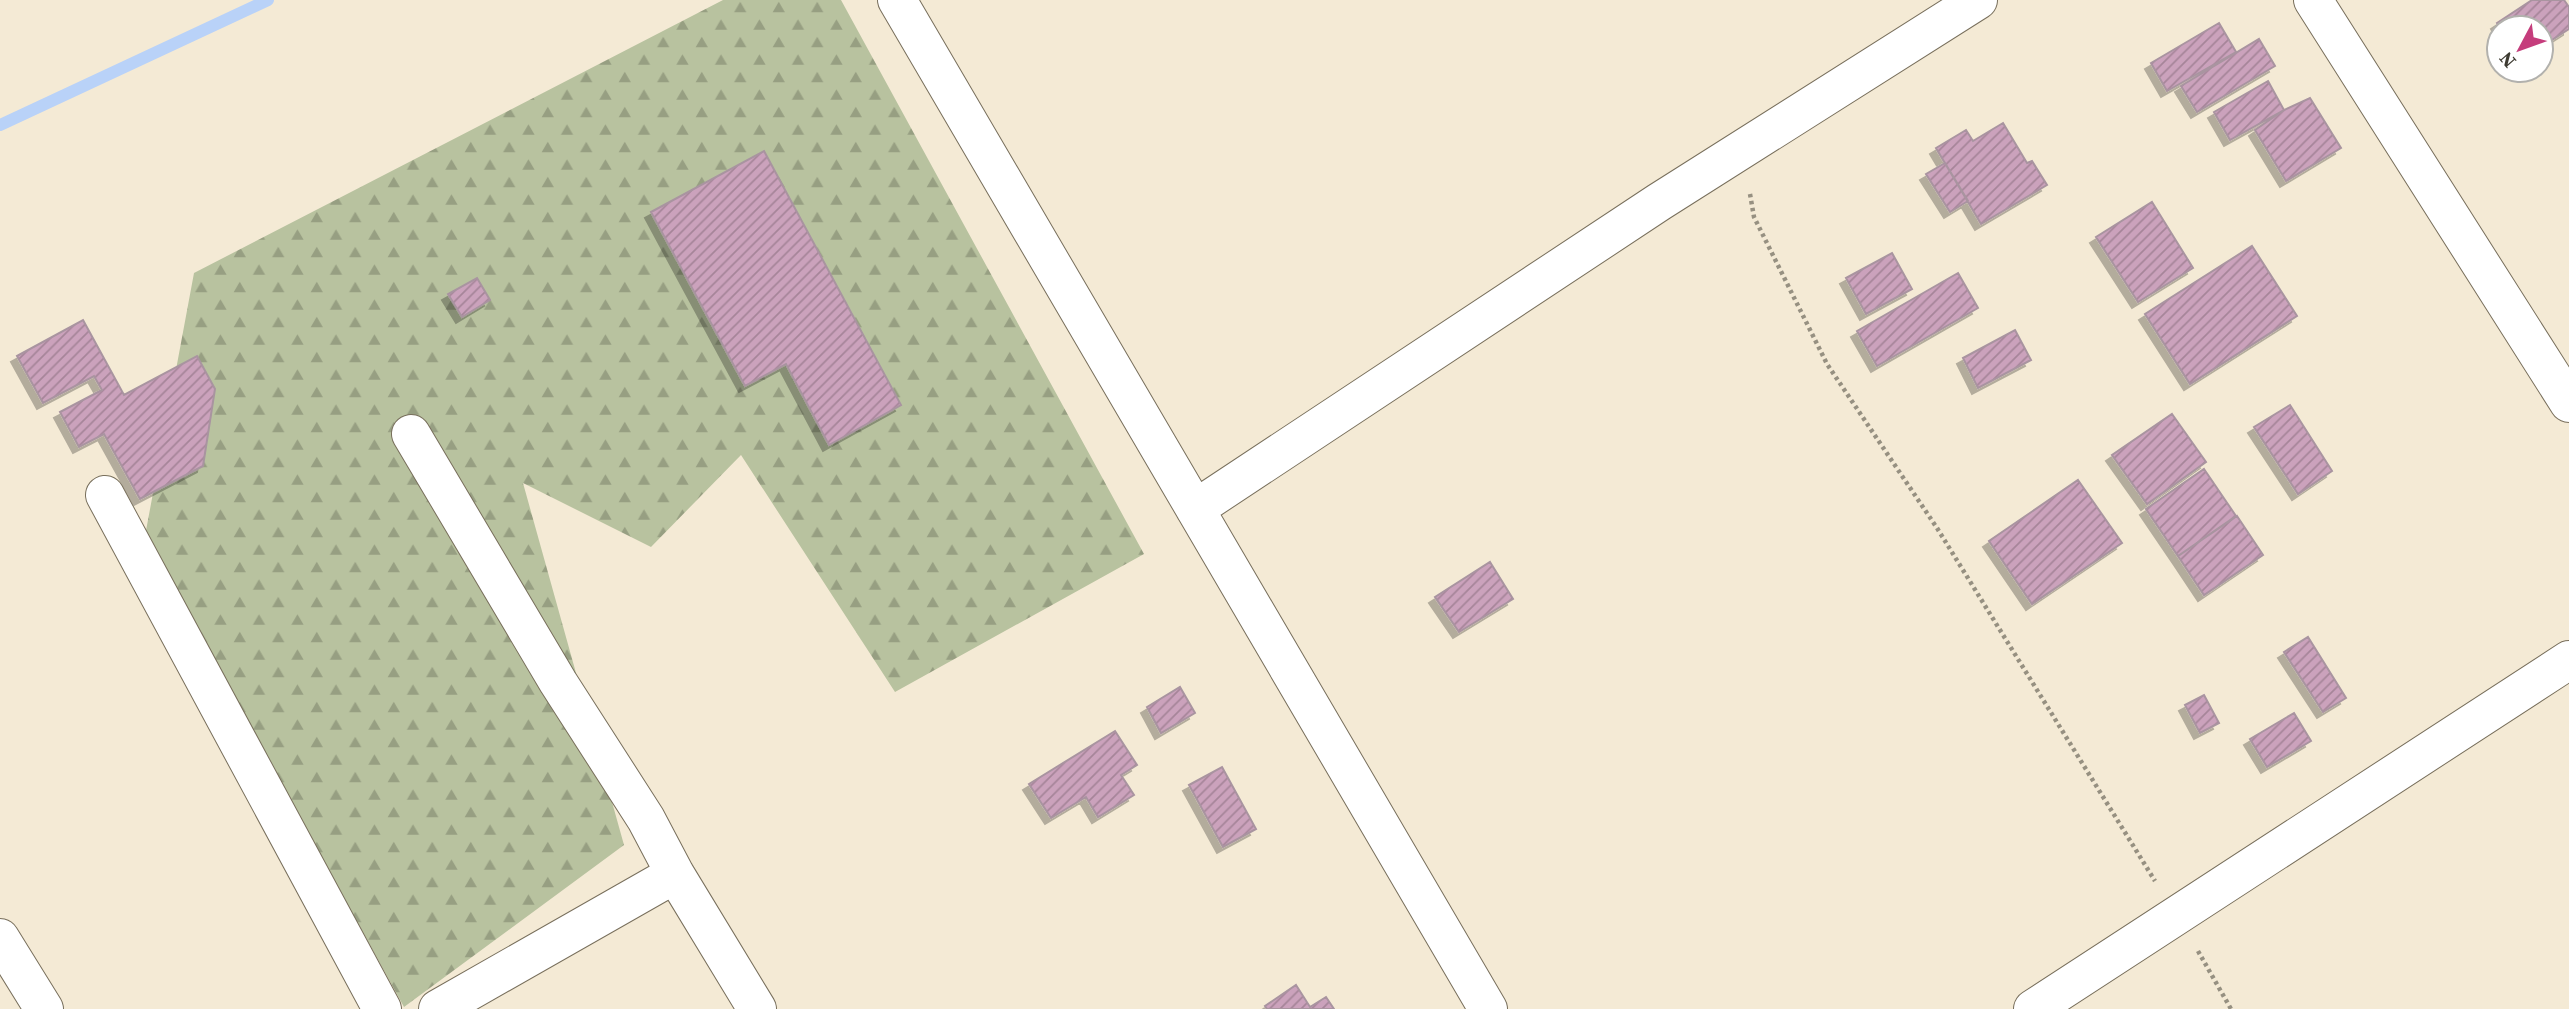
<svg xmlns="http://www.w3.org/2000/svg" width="2569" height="1009" font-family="'Source Serif 4',serif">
<defs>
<pattern id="forest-firs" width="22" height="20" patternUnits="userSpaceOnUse" patternTransform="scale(1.75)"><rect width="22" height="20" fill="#b8c29f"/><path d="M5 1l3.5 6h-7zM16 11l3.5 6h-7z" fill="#979f82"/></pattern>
<pattern id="building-hatch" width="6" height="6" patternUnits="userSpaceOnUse" patternTransform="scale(1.75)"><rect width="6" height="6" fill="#cba2bc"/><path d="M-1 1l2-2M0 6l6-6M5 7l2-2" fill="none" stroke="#a68599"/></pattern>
<filter id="shadow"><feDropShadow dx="-6" dy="6" stdDeviation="0" flood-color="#0004"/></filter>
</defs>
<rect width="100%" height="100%" fill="#f4ead5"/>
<!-- forest -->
<path fill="url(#forest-firs)" d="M723,0H841L1144,554L895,692L741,455L651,547L523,483L624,845L404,1007L145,536L194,273Z"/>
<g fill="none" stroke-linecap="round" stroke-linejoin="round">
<!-- stream -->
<path stroke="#b9d2f8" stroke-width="12" d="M0,125L268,0"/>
</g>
<!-- building -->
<path fill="url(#building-hatch)" stroke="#a994a0" stroke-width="2" filter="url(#shadow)" d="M2532,0H2564L2569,7V29L2541,47V28H2500L2497,23Z
M2219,23L2236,52L2167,91L2151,63Z
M2259,39L2275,66L2197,112L2181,86Z
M2268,81L2284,110L2230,140L2214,112Z
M2310,98L2341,148L2286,181L2255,130L2284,110Z
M2003,123L2027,163L2032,161L2047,185L1981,224L1936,148L1966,130L1973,141Z
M764,151L901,405L829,445L786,364L745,386L651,212Z
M1945,163L1968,201L1950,212L1926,174Z
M2152,202L2193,268L2138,302L2096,237Z
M2252,246L2297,316L2190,384L2145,314Z
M1892,253L1912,289L1866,314L1846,278Z
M1958,273L1978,308L1877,366L1857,331Z
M477,278L490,300L462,317L448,294Z
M83,320L124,395L197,356L215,389L203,466L140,499L104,434L79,447L60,412L102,390L94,376L43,403L17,356Z
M2015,330L2031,360L1978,388L1963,358Z
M2290,405L2332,471L2298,494L2254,427Z
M2172,414L2206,462L2147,504L2112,455Z
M2204,469L2236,516L2178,556L2146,509Z
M2078,480L2122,543L2032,604L1989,541Z
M2237,516L2263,555L2204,595L2178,556Z
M1490,562L1513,599L1459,632L1435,597Z
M2308,637L2346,698L2323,712L2284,652Z
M1180,687L1195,713L1161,733L1147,707Z
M2204,695L2219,723L2200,733L2185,705Z
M2294,713L2311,741L2267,767L2250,739Z
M1115,731L1137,765L1121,775L1134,795L1098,817L1086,797L1051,818L1029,784Z
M1222,767L1256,829L1223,847L1189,785Z
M1296,985L1310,1007L1326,997L1334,1009H1267L1265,1006Z"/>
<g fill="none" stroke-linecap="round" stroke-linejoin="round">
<defs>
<path id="street" d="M897,0L1488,1009
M2313,0L2569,403
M411,434L558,682L646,819L675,874L757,1009
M105,495L382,1009
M1195,509L1659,202L1978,0
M0,938L44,1009
M438,1009L675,874
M2033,1009L2569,660"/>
</defs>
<!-- street casing -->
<use href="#street" stroke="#786f5c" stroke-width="40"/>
<!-- path -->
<path stroke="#969081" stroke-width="4.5" stroke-dasharray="3.5 3.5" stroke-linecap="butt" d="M1750,194L1754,217L1827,364L1937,528L2155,881
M2198,951L2231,1009"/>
<!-- street -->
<use href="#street" stroke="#fff" stroke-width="38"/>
</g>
<!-- north arrow -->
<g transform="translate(2520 49) rotate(229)"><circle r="33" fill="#ffffff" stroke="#b2b1ad" stroke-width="2"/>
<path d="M0-5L12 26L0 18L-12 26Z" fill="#c53d7c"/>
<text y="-10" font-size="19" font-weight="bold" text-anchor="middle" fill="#3e3b32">N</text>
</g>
</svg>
